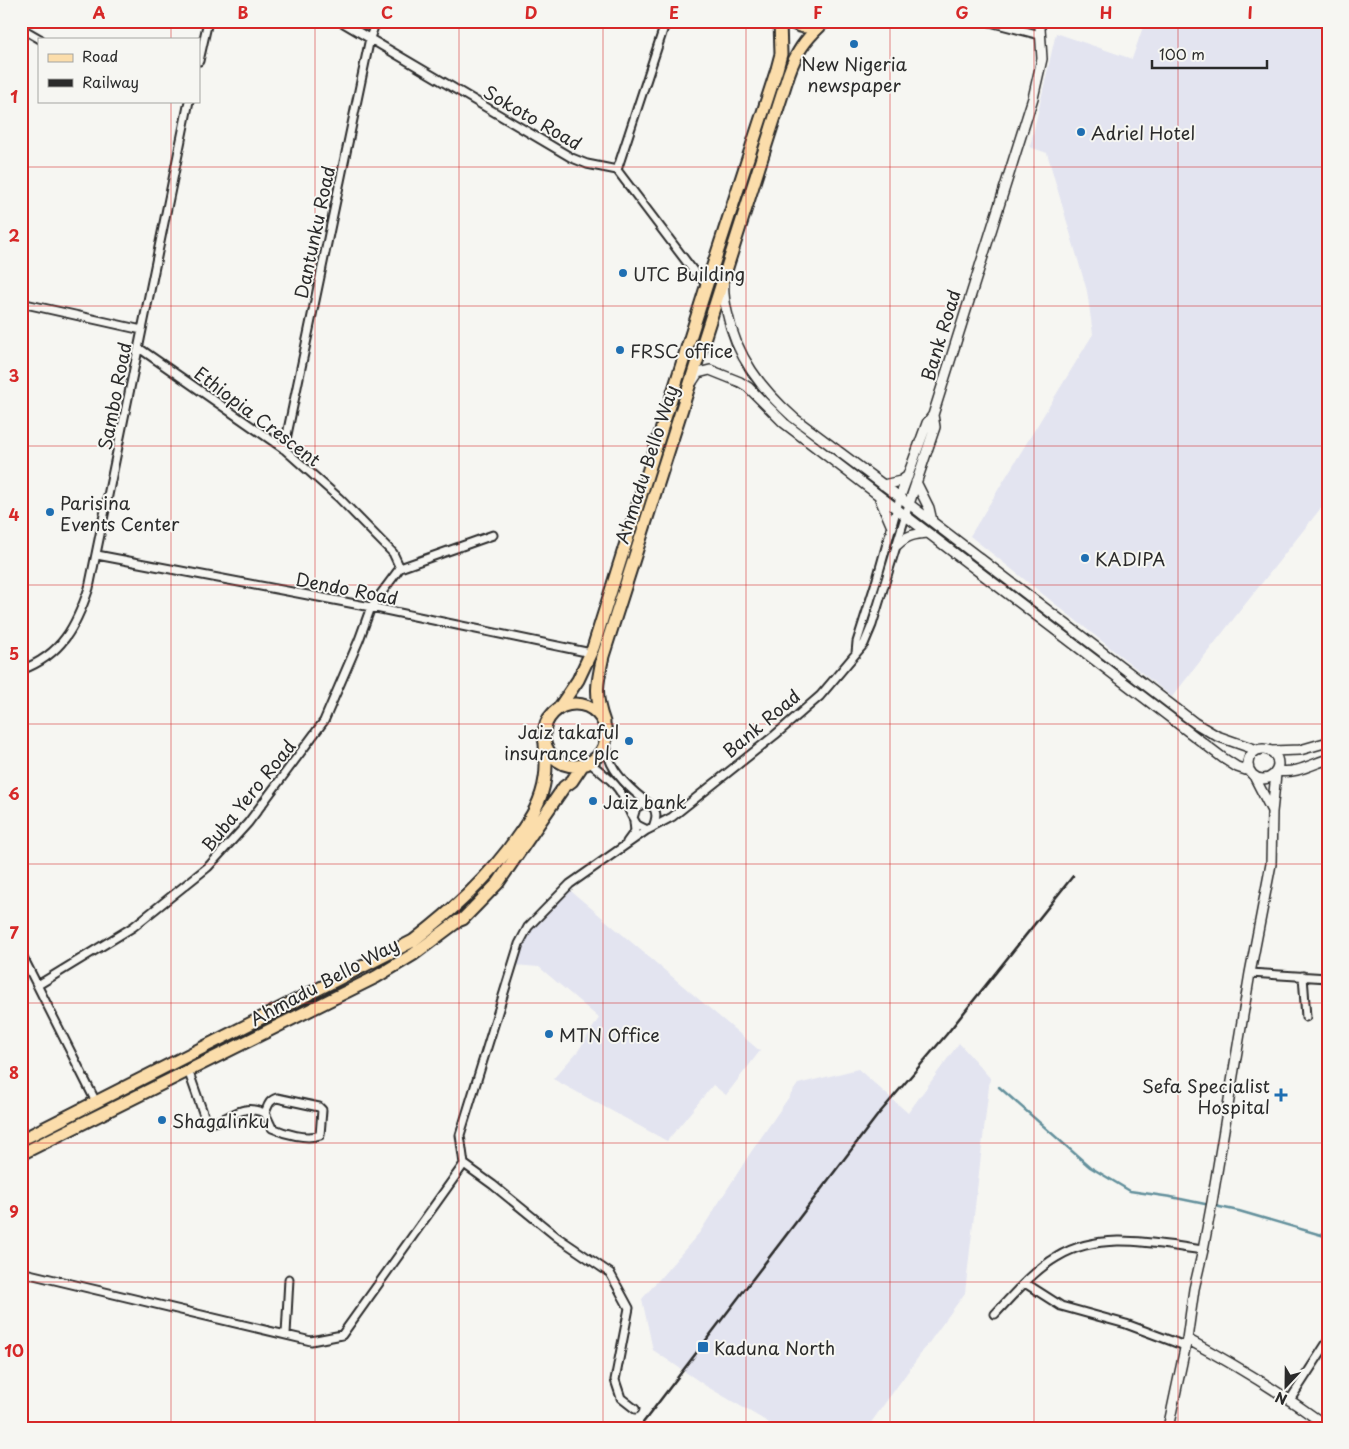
<svg xmlns="http://www.w3.org/2000/svg" width="1349" height="1449" font-family="'Playpen Sans',sans-serif">
<rect width="100%" height="100%" fill="#f6f6f2"/>
<filter id="ink" filterUnits="userSpaceOnUse"><feTurbulence type="fractalNoise" baseFrequency=".02" numOctaves="2"/><feDisplacementMap in="SourceGraphic" scale="10" xChannelSelector="R" yChannelSelector="G"/><feConvolveMatrix kernelMatrix="1 2 1 2 8 2 1 2 1" color-interpolation-filters="sRGB"/></filter>
<g filter="url(#ink)">
<!-- built -->
<path fill="#e3e4f0" d="M1145,21H1328V499L1172,697L970,536L1093,334L1087,291L1047,153L1030,147L1056,33L1132,59Z
M565,886L760,1051L726,1095L713,1085L667,1141L553,1079L578,1051L599,1018L539,967L514,965L526,930Z
M959,1043L990,1078L965,1293L867,1428H778L706,1386L653,1350L642,1299L700,1232L751,1152L798,1084L858,1069L908,1113Z"/>
<g fill="none" stroke-linecap="round" stroke-linejoin="round">
<!-- stream -->
<path stroke="#63909c" stroke-width="2.5" d="M999,1087L1090,1167L1130,1191L1171,1197L1239,1211L1328,1237"/>
<defs>
<path id="minor" d="M340,21L572,158L587,164L617,170L695,273L707,284
M986,21L1040,35
M21,28L40,39
M199,61L208,21
M617,170L666,21
M21,303L142,330
M284,449L370,38L376,21
M97,555L371,607L591,653
M400,568L493,535
M856,653L857,642L877,579L900,497
M21,670C62,655 76,626 89,588L189,101
M606,742C607,747 607,753 609,758C615,776 637,795 652,806
M590,763C602,773 616,782 623,797C627,804 629,811 633,818
M643,804L652,806C658,813 656,819 653,827L647,830L637,825L633,818L636,808Z
M653,827L672,817L775,735L820,696L864,644L872,625L909,504
M627,842L635,831L634,822
M21,953L96,1102
M1250,973L1328,978
M1303,976L1306,1017
M38,985L133,927L208,867L248,823L324,721L359,640L371,607L400,568L393,553L339,498L284,449L139,348
M188,1070L206,1121C218,1126 232,1112 245,1110C252,1108 259,1111 265,1113
M277,1098L319,1107L322,1110L320,1135C307,1140 285,1134 272,1128L265,1113C268,1106 269,1100 277,1098Z
M21,1272L311,1341L342,1335L464,1164
M1025,1283L1061,1306L1126,1324L1185,1346
M995,1314C1014,1294 1033,1271 1057,1257C1101,1230 1156,1244 1203,1250
M286,1334L289,1279
M1290,1400L1328,1341
M635,1409L621,1398L615,1380L629,1308L610,1273L557,1237L493,1185L464,1164L460,1135L519,944L528,927L570,884L647,830"/>
<path id="tertiary" d="M724,285C723,294 725,303 727,312C736,356 761,389 794,418L909,504L1195,723L1217,736L1257,750
M692,382L698,373L710,370L740,382L748,387L784,423L1223,758L1237,767L1249,771
M916,482L929,508L932,521
M883,485L901,481L908,476
M900,497L927,423L933,415
M880,499L892,527
M909,504L935,427L933,415L1033,98L1042,59L1040,28L1041,21
M897,545C907,535 915,534 928,533
M1248 764a15 15 0 1 1 30 0a15 15 0 1 1-30 0Z
M1271,751L1300,750L1328,742
M1277,771C1296,774 1310,765 1328,759
M1255,778L1272,811
M1187,1339C1236,1365 1283,1394 1328,1427
M1168,1428L1187,1339L1194,1289L1203,1250L1212,1202L1250,973L1271,864L1272,812L1276,774"/>
<path id="primary" d="M790,21C802,30 815,28 828,21
M544 735a31 31 0 1 1 62 0a31 31 0 1 1-62 0Z
M559,708L578,680L593,648L707,284L777,69L781,54L780,21
M604,722C594,695 597,683 603,656L789,73C796,53 805,40 820,26
M21,1140L413,941C453,910 489,878 518,836C531,818 542,801 545,778C547,767 546,755 545,744
M21,1154L376,977L414,954L458,921L463,919L498,883L564,787L572,781L582,766"/>
</defs>
<!-- minor casing -->
<use href="#minor" stroke="#2b2b2b" stroke-width="11"/>
<!-- tertiary casing -->
<use href="#tertiary" stroke="#2b2b2b" stroke-width="12"/>
<!-- primary casing -->
<use href="#primary" stroke="#2b2b2b" stroke-width="15"/>
<!-- minor -->
<use href="#minor" stroke="#f6f6f2" stroke-width="7"/>
<!-- tertiary -->
<use href="#tertiary" stroke="#f6f6f2" stroke-width="9"/>
<!-- primary -->
<use href="#primary" stroke="#fbddab" stroke-width="11"/>
<!-- rail -->
<path stroke="#2b2b2b" stroke-width="2.5" d="M639,1428L877,1116L946,1035L1073,876"/>
</g>
</g>
<!-- grid -->
<path fill="none" stroke="#d62828" stroke-width="1" stroke-opacity="0.55" d="M171,21V39M315,21V1428M459,21V1428M603,21V1428M746,21V1428M890,21V1428M1034,21V1428M1178,21V1428M171,101V1428M21,167H1328M21,306H1328M21,446H1328M21,585H1328M21,724H1328M21,864H1328M21,1003H1328M21,1143H1328M21,1282H1328"/>
<!-- markers -->
<g fill="#1f6fb2" stroke="#f6f6f2" stroke-width="2">
<circle cx="854" cy="44" r="5"/>
<circle cx="1081" cy="132" r="5"/>
<circle cx="623" cy="273" r="5"/>
<circle cx="620" cy="350" r="5"/>
<circle cx="50" cy="512" r="5"/>
<circle cx="1085" cy="558" r="5"/>
<circle cx="629" cy="741" r="5"/>
<circle cx="593" cy="801" r="5"/>
<circle cx="549" cy="1034" r="5"/>
<path d="M1278.5 1087.5h5v5h5v5h-5v5h-5v-5h-5v-5h5z"/>
<circle cx="162" cy="1120" r="5"/>
<rect x="697" y="1341" width="12" height="12" rx="2.5"/>
</g>
<g text-anchor="middle" dominant-baseline="central" stroke-width="4" stroke-linejoin="round" paint-order="stroke">
<!-- poi labels -->
<g font-size="18" fill="#2b2b2b" stroke="#f6f6f2" text-anchor="start">
<text x="854" y="63" text-anchor="middle">New Nigeria<tspan x="854" dy="21">newspaper</tspan></text>
<text x="1091" y="132">Adriel Hotel</text>
<text x="633" y="273">UTC Building</text>
<text x="630" y="350">FRSC office</text>
<text x="60" y="502">Parisina<tspan x="60" dy="21">Events Center</tspan></text>
<text x="1095" y="558">KADIPA</text>
<text x="619" y="731" text-anchor="end">Jaiz takaful<tspan x="619" dy="21">insurance plc</tspan></text>
<text x="603" y="801">Jaiz bank</text>
<text x="559" y="1034">MTN Office</text>
<text x="1270" y="1085" text-anchor="end">Sefa Specialist<tspan x="1270" dy="21">Hospital</tspan></text>
<text x="172" y="1120">Shagalinku</text>
<text x="714" y="1347">Kaduna North</text>
</g>
<!-- street labels -->
<g font-size="18" fill="#2b2b2b" stroke="#f6f6f2">
<text transform="translate(533 117) rotate(30)">Sokoto Road</text>
<text transform="translate(314 232) rotate(-78)">Dantunku Road</text>
<text transform="translate(940 335) rotate(-73)">Bank Road</text>
<text transform="translate(114 396) rotate(-79)">Sambo Road</text>
<text transform="translate(258 416) rotate(37)">Ethiopia Crescent</text>
<text transform="translate(646 464) rotate(-72)">Ahmadu Bello Way</text>
<text transform="translate(347 588) rotate(11)">Dendo Road</text>
<text transform="translate(761 723) rotate(-40)">Bank Road</text>
<text transform="translate(248 795) rotate(-51)">Buba Yero Road</text>
<text transform="translate(324 981) rotate(-28)">Ahmadu Bello Way</text>
</g>
</g>
<!-- margin -->
<rect width="1349" height="1449" fill="none" stroke="#f6f6f2" stroke-width="55"/>
<!-- legend -->
<rect x="38" y="38" width="162" height="65" fill="#f6f6f2" stroke="#a5a5a2"/>
<rect x="48" y="54" width="25" height="8" fill="#fbddab" stroke="#a5a5a2"/>
<text x="82" y="62" font-size="15" fill="#2b2b2b">Road</text>
<rect x="48" y="79" width="25" height="8" fill="#2b2b2b" stroke="#a5a5a2"/>
<text x="82" y="88" font-size="15" fill="#2b2b2b">Railway</text>
<!-- north arrow -->
<g transform="translate(1286 1386) rotate(202)" stroke="#f6f6f2" stroke-width="4" paint-order="stroke">
<path d="M0-4L9 19L0 12L-9 19Z" fill="#2b2b2b"/>
<text y="-8" font-size="14" font-weight="bold" text-anchor="middle" fill="#2b2b2b">N</text>
</g>
<!-- scale -->
<path d="M1152 60v8h115v-8" fill="none" stroke="#2b2b2b" stroke-width="2.5"/>
<text x="1159" y="60" font-size="15" fill="#2b2b2b" stroke="#f6f6f2" stroke-width="4" paint-order="stroke">100 m</text>
<rect x="28" y="28" width="1294" height="1394" fill="none" stroke="#d62828" stroke-width="2"/>
<g font-size="16" text-anchor="middle" font-weight="bold" fill="#d62828">
<text x="99" y="19">A</text>
<text x="243" y="19">B</text>
<text x="387" y="19">C</text>
<text x="531" y="19">D</text>
<text x="674" y="19">E</text>
<text x="818" y="19">F</text>
<text x="962" y="19">G</text>
<text x="1106" y="19">H</text>
<text x="1250" y="19">I</text>
<text x="14" y="103">1</text>
<text x="14" y="242">2</text>
<text x="14" y="382">3</text>
<text x="14" y="521">4</text>
<text x="14" y="660">5</text>
<text x="14" y="800">6</text>
<text x="14" y="939">7</text>
<text x="14" y="1079">8</text>
<text x="14" y="1218">9</text>
<text x="14" y="1357">10</text>
</g>
</svg>
